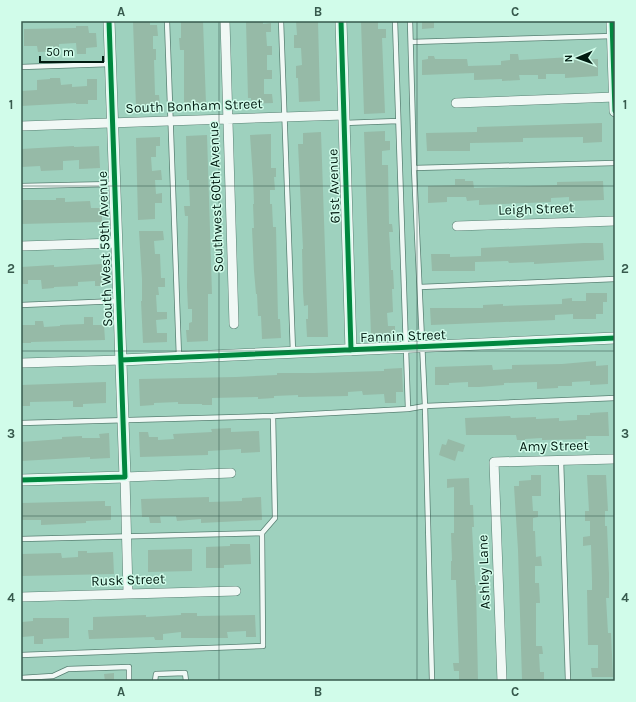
<svg xmlns="http://www.w3.org/2000/svg" width="636" height="702" font-family="Karla,sans-serif">
<rect width="100%" height="100%" fill="#9ed1be"/>
<!-- building -->
<path fill="#96baa7" d="M133,21H150V25H157L158,36H153V49H156V60H154L155,95H159L160,106L136,107Z
M181,21H203L206,104L184,105V50H180L179,38H181Z
M246,21H263V24L271,23V32H266L267,46H272V55H267V70H272V79H264V94H272L273,103L251,104V98H248Z
M296,21H318L320,101L299,102L298,78H296V66L302,65L301,48H294V35H297Z
M361,21H378V29H386V38H382L385,113L364,114Z
M422,21H434V28L422,29Z
M76,26H88L89,33H96L97,47L86,48V54H77L76,43L59,44V51L38,52L37,46H24V29L76,28Z
M510,54H518L519,60L572,57V60L598,59V76L565,78V74H546V79H538V75H519L520,80L502,81V79L474,80V73L422,75V60L428,59V56H434L435,59H467L468,66L501,65V61L510,60Z
M50,78H60L61,85L72,84V87L87,86V79H97V100H88V104H76V103L21,106V91L37,90V80L50,79Z
M602,123V142L583,143V137L523,138V142L470,143V151H427L426,133L477,132V127Z
M385,131V141H390V150L382,151V165H388L389,224H392L393,232H389L390,246L391,270H393L394,289H392L393,312L387,313L388,326H395V334L371,335L364,132Z
M321,132L328,337H307L306,319H308V305L304,306L303,292L302,249H303L298,144H303V133Z
M271,134V168H276V177H274L275,190H270V204H272L273,227H276L278,319H280L281,338L262,339L261,316H258L257,294H256L254,271L252,228H254L253,204H254L253,178L250,135Z
M207,135L212,294H208V341L187,342L186,330H189V323L192,322V309H188L187,287L188,216H185L184,206H190L189,180H187L186,136Z
M160,137V146H156V157H151L152,171L161,170L162,180H155L156,194L162,193V203H155V219L138,220L136,138Z
M74,146V147L99,146L100,168L79,169V160L63,161V170L41,171L40,166L21,167V149Z
M455,179H465V181H473L474,188L557,185V182L603,181L604,200L569,201V197L551,198V202L479,205V200L467,201L466,197H447V202L428,203V186L455,185Z
M56,198H65V202L90,201L91,208H102V222L21,224V200H56Z
M139,231H163L164,240L154,241L155,254H160L161,278H165V287H158L159,295H156L157,312H167V319L156,320L157,333H167V342L143,343L141,301H142V279Z
M584,243H603L604,260L534,264V262L509,263L508,261L475,262V271H432L431,254H450V257L481,256V248Z
M102,264L103,286H95V281L78,282V286L54,287V288L42,289L41,280H28V284H21V267L54,265V267Z
M586,293H607V302H603V314H596V319H573V314L555,315V320L431,325L430,308H483V305L503,304V306L562,304V299L572,298V301H586Z
M84,317H93V325H104L105,340L31,342V343H21V325H35V321H43L44,327L60,326V325L84,324Z
M596,361V366L608,365V384L590,385V381L572,382V386H558V388L537,389V382L504,383V385L479,387H468V382L449,383V385H435V367L492,365L493,370L512,369V365L562,364Z
M402,368L403,392H396V403H385L384,394L363,395L362,391L348,392V396L298,397V395L274,396V398L258,399V397L212,398V405H202V404H178V402L154,403V405L140,406L139,379L236,377L277,375V373H314L384,371V369Z
M106,382V403L83,404V407H73V401L30,402V406H21V385Z
M608,412L609,436H586V439L542,440V438L525,439V440H517L516,435H466L465,418L510,416L511,418L536,417V419L559,418V421L577,420V415H590V413Z
M231,428V432L259,431L260,452L241,453V449L208,451V455L140,457L139,432H148L149,437H158V440L174,439L173,434L212,432L211,429Z
M109,433L110,458L90,459V457L21,461V442L62,439V437L82,436V438H100L99,434Z
M448,439L465,445L463,452L458,451L455,461L439,455L442,444L446,445Z
M531,475H541V496H532L533,511H538V517L533,518V531H535L536,557L541,556L542,566H535V583H539L540,603H536V646H542L543,654H539L540,672H544V680H522L518,550L514,486H519V481L531,480Z
M587,475H606L608,511H605V526H607L609,574V598H606L608,633H611L613,677H592L591,668H598V645H588L587,590H592V581L591,545L583,546V537L590,536V521H585V511H589Z
M469,478L470,505H473L474,527H472L475,585H476L478,681H459V671H454L453,663H459L456,580H451V561H452L451,533H454V487L447,488V479Z
M209,497V502L242,501V498L261,497L262,520L201,523V519L177,521L176,516H160L161,523H150L149,517H142L141,499Z
M105,501V506H111V520L86,521V523L41,525V520H21V503Z
M230,544H250L251,564L224,565V568H206V547L230,546Z
M192,549V571L148,572V550Z
M78,551H87V553L113,552L114,574L21,576V554L61,553L62,558L78,557Z
M181,613H197V616L255,615L256,637H246V631L227,632L228,638H181V632L163,634V640H155L154,637L89,639L88,630H93V617L146,615V617L181,615Z
M33,618H69V638L43,639V644H34V636L22,637V622L33,621Z
M114,673V681H105L104,674Z"/>
<g fill="none" stroke-linecap="round" stroke-linejoin="round">
<defs>
<path id="service" d="M167,21L179,357
M281,21L293,352
M395,21L408,409
M410,21L414,168L425,406L432,681
M411,42L613,36
M21,67L111,64
M344,123L398,121
M414,168L615,163
M21,186L115,184
M420,287L615,279
M21,305L119,301
M21,423L273,416L408,409L425,406L615,398
M561,460L568,681
M21,539L262,533
M21,655L263,646L262,533L275,518L273,416
M21,678L53,676L68,669L129,667V681
M155,681L156,674L185,673L186,681"/>
<path id="minor" d="M225,21L234,324
M456,103L615,97
M21,126L344,115
M457,226L615,221
M21,246L117,243
M21,363L121,360
M128,593L125,477L231,473
M21,597L236,591
M502,681L494,462L615,459"/>
<path id="tertiary" d="M341,21L351,350
M612,21L615,111
M121,360L615,338
M21,480L125,477L109,21"/>
</defs>
<!-- service casing -->
<use href="#service" stroke="#588073" stroke-width="6"/>
<!-- minor casing -->
<use href="#minor" stroke="#588073" stroke-width="10"/>
<!-- tertiary casing -->
<use href="#tertiary" stroke="#588073" stroke-width="12"/>
<!-- service -->
<use href="#service" stroke="#f0f8f5" stroke-width="4.5"/>
<!-- minor -->
<use href="#minor" stroke="#f0f8f5" stroke-width="9"/>
<!-- tertiary -->
<use href="#tertiary" stroke="#f0f8f5" stroke-width="11"/>
<defs>
<path id="cycleway" d="M341,21L351,350
M612,21L615,111
M121,360L615,338
M21,480L125,477L109,21"/>
</defs>
<!-- cycleway casing -->
<use href="#cycleway" stroke="#d1fcea" stroke-width="8"/>
<!-- cycleway -->
<use href="#cycleway" stroke="#00873e" stroke-width="5"/>
</g>
<!-- grid -->
<path fill="none" stroke="#375a4d" stroke-width="1" stroke-opacity="0.55" d="M219,21V681M417,21V681M21,186H615M21,351H615M21,516H615"/>
<g text-anchor="middle" dominant-baseline="central" stroke-width="3" stroke-linejoin="round" paint-order="stroke">
<!-- street labels -->
<g font-size="14" fill="#001a10" stroke="#d1fcea">
<text transform="translate(194 106) rotate(-2)">South Bonham Street</text>
<text transform="translate(334 186) rotate(-92)">61st Avenue</text>
<text transform="translate(216 197) rotate(-92)">Southwest 60th Avenue</text>
<text transform="translate(536 209) rotate(-2)">Leigh Street</text>
<text transform="translate(105 249) rotate(-92)">South West 59th Avenue</text>
<text transform="translate(403 336) rotate(-2)">Fannin Street</text>
<text transform="translate(554 446) rotate(-1)">Amy Street</text>
<text transform="translate(484 572) rotate(-92)">Ashley Lane</text>
<text transform="translate(128 580) rotate(-2)">Rusk Street</text>
</g>
</g>
<!-- border -->
<rect width="636" height="702" fill="none" stroke="#d1fcea" stroke-width="44"/>
<!-- north arrow -->
<g transform="translate(578 58) rotate(268)" stroke="#d1fcea" stroke-width="3" paint-order="stroke">
<path d="M0-3L7 15L0 10L-7 15Z" fill="#001a10"/>
<text y="-6" font-size="11" font-weight="bold" text-anchor="middle" fill="#001a10">N</text>
</g>
<!-- scale -->
<path d="M40 56v6h63v-6" fill="none" stroke="#001a10" stroke-width="2"/>
<text x="46" y="56" font-size="12" fill="#001a10" stroke="#d1fcea" stroke-width="3" paint-order="stroke">50 m</text>
<rect x="22" y="22" width="592" height="658" fill="none" stroke="#375a4d" stroke-width="1.5"/>
<g font-size="13" text-anchor="middle" font-weight="bold" fill="#375a4d">
<text x="121" y="16">A</text>
<text x="318" y="16">B</text>
<text x="515" y="16">C</text>
<text x="11" y="109">1</text>
<text x="625" y="109">1</text>
<text x="11" y="273">2</text>
<text x="625" y="273">2</text>
<text x="11" y="438">3</text>
<text x="625" y="438">3</text>
<text x="11" y="602">4</text>
<text x="625" y="602">4</text>
<text x="121" y="696">A</text>
<text x="318" y="696">B</text>
<text x="515" y="696">C</text>
</g>
</svg>
